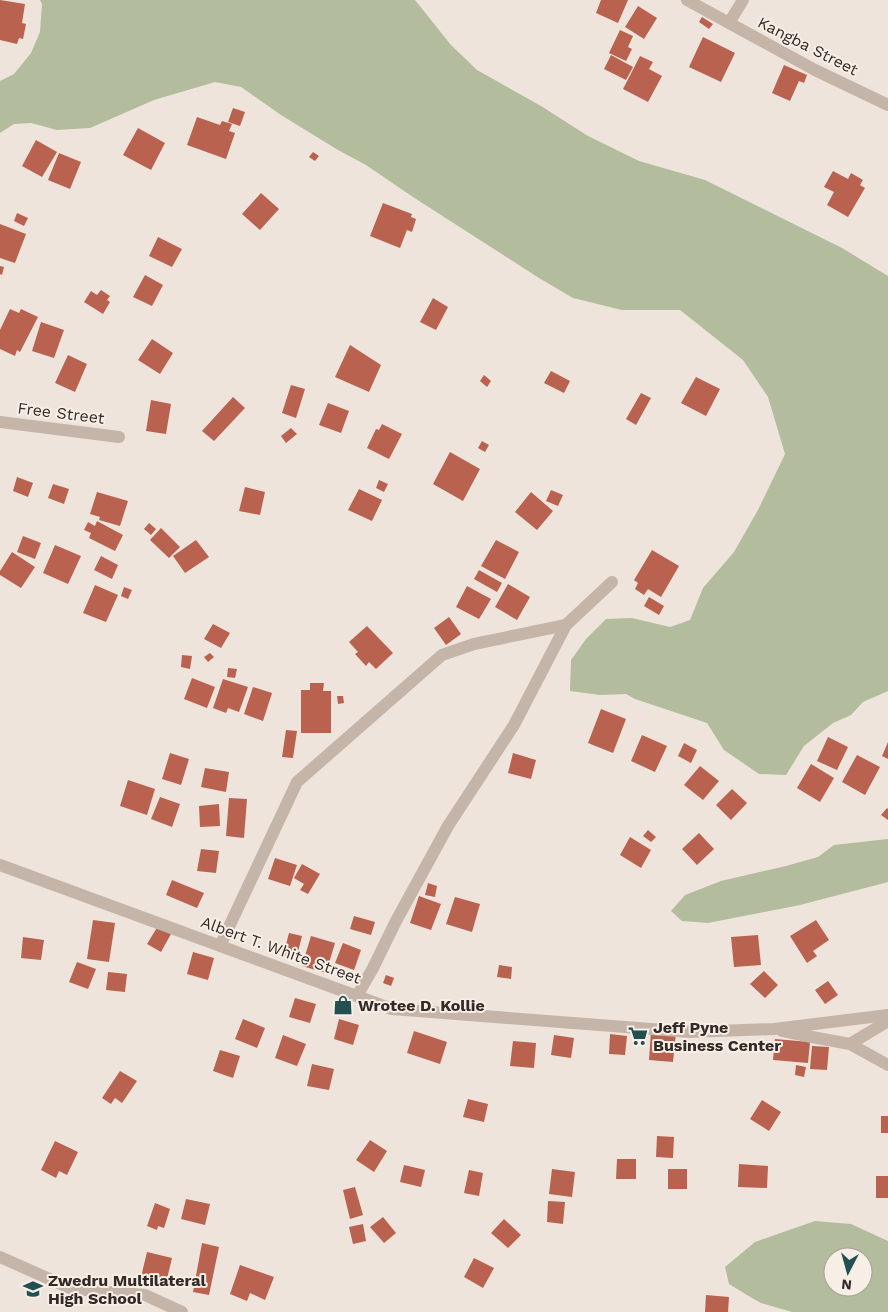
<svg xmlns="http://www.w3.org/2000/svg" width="888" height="1312" font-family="'Work Sans',sans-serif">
<rect width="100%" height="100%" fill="#eee4db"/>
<!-- green -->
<path fill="#b3bc9d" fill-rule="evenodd" d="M40,0H415L451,45L477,70L541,106L588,136L639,161L705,180L842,248L888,276V691L863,702L851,715L833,723L804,746L786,775L759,774L724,750L707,723L635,699L626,694L600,695L570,691L571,660L586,639L606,619L632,618L670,627L690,620L703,588L734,552L758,510L785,454L768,397L743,360L680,310H622L573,298L539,278L413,197L366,165L338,150L281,115L241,87L215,82L154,100L90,128L57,130L31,123L14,124L0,133V81L14,74L31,53L40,32L42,4Z
M888,839V882L800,905L708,923L682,921L671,911L685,895L721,881L786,866L818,857L834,845Z
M815,1221L851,1224L888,1241V1312H792L761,1303L752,1298L729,1284L725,1267L755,1242ZM833,1257H863V1287H833Z"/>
<!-- building -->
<path fill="#b8624f" d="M0,0L25,4L22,23L26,24L23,39L19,38L17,44L0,40Z
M601,0H628L618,23L596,13Z
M638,6L657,18L644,39L625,27Z
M702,17L713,24L709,29L699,22Z
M620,30L633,36L628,47L632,49L626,61L609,53Z
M703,37L735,53L721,82L689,67Z
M611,55L633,67L626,80L604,69Z
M640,56L653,62L649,69L662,76L648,102L623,89Z
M784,65L807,75L804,83L799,81L790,101L772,93Z
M233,108L245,112L240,126L228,122Z
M197,117L220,125L222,121L232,124L229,131L235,133L226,159L187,145Z
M138,128L165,143L151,170L123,155Z
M36,140L57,152L42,177L22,166Z
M313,152L319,156L315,161L309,157Z
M59,153L81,162L70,189L48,180Z
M833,171L848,179L851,173L863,180L860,185L865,188L848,217L827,205L834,192L824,187Z
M261,193L279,209L260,230L242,214Z
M383,203L412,214L411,217L416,219L412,232L407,230L400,248L370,236Z
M17,213L28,218L24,226L14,221Z
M0,224L26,234L15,263L0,258Z
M158,237L182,249L172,267L149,256Z
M0,266L4,267L2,275L0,274Z
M145,275L163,285L152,306L133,297Z
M101,290L110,296L107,300L110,302L103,314L84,302L91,291L97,295Z
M433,298L448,307L436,330L420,322Z
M10,309L19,313L21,309L38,317L20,352L17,350L15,356L0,349V330Z
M41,322L64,330L54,358L32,351Z
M152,339L173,353L160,374L138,360Z
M350,345L381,365L369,392L335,377Z
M68,355L87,364L75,392L55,383Z
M551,371L570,381L564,393L544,383Z
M484,375L491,381L487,387L480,381Z
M696,377L720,389L706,416L681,403Z
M291,385L305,389L296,418L282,413Z
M641,393L651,398L636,425L626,419Z
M233,397L245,408L214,441L202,431Z
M151,400L171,404L166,434L146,431Z
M328,403L349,411L341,433L319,425Z
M382,424L402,434L389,459L367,448L376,429L379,430Z
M291,428L297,434L286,443L281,436Z
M482,441L489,445L485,452L478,448Z
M450,452L480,469L463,501L433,484Z
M17,477L33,483L28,497L13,491Z
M379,480L388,484L384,492L376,488Z
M53,484L69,489L64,504L48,498Z
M245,487L265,492L260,515L239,511Z
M359,489L382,500L372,521L348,510Z
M551,490L563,495L558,506L546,501Z
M97,492L128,501L120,526L99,520L100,517L90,514Z
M531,492L553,511L537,530L515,512Z
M97,521L123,535L115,551L89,538L91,533L84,530L88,522L95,526Z
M149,523L156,529L151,535L144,529Z
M161,528L180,547L169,558L150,540Z
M23,536L41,543L35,559L17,552Z
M196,540L209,557L185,573L173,556Z
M496,540L519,552L505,579L481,566Z
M55,545L81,556L68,584L43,573Z
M652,550L679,566L661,597L648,589L644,595L635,589L638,583L634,580Z
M12,552L35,567L21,588L0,575V571Z
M101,556L118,565L112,579L94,570Z
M479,570L502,583L497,592L474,579Z
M508,584L530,597L517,620L495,607Z
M95,585L118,595L106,622L83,613Z
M467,586L491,599L479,619L456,607Z
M124,587L132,590L128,599L121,596Z
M649,597L664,606L659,615L644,606Z
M449,617L461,634L446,645L434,628Z
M213,624L230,633L221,648L204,639Z
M367,626L393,653L376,669L369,662L366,666L355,654L358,652L349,642Z
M210,653L214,657L208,662L204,657Z
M182,655L192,656L190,669L181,667Z
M228,668L237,669L235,678L227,677Z
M192,678L215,687L207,708L184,699Z
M223,679L248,687L239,712L228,708L226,713L213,708Z
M310,683H324L323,691H331V733H301V690H310Z
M253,687L272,693L263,721L244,714Z
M337,696H343L344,703L338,704Z
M601,709L626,719L613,753L588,743Z
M286,730L297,731L293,758L282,757Z
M642,735L667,746L655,772L631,761Z
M828,737L848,747L837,770L817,761Z
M888,742V759L882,756Z
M684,743L697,750L691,763L678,756Z
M170,753L189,759L181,785L162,779Z
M513,753L536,760L531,779L508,773Z
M857,755L880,767L865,795L842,782Z
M811,764L834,778L820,802L797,788Z
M700,766L719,781L703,800L684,785Z
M205,768L229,772L226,792L201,787Z
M128,780L155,789L147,815L120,806Z
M732,789L747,803L731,820L716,805Z
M160,797L180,804L172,827L151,819Z
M229,798L247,799L244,838L226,836Z
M219,804L220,826L200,827L199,806Z
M887,808L888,809V820L881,815Z
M648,830L656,837L651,842L643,836Z
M699,833L714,849L697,865L682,849Z
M630,837L651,850L641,868L620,855Z
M201,849L219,851L216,873L197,871Z
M275,858L297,865L290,886L268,879Z
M302,864L320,874L308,894L300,890L304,884L294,878Z
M172,880L204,893L197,908L166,895Z
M428,883L437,886L435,897L425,895Z
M419,896L441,904L431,930L410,923Z
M455,897L480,904L472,932L446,924Z
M354,916L375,922L371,935L350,929Z
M93,920L115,923L109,962L87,959Z
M816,920L829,940L813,951L817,956L807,963L790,936Z
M158,926L171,934L161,952L147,944Z
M289,933L302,936L296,960L283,956Z
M758,935L761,965L734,967L731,937Z
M311,936L335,943L326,973L302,966Z
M23,937L44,940L41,960L21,958Z
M343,943L361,950L354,970L335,963Z
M193,952L214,958L208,980L187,974Z
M77,962L96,969L88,989L69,982Z
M499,965L512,967L511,979L497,977Z
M764,971L778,985L765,998L750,984Z
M108,972L127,974L125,992L106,990Z
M386,975L394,978L391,986L383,983Z
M828,981L838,995L825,1004L815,990Z
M295,998L316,1004L310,1023L289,1017Z
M243,1019L265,1028L257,1048L235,1039Z
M339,1019L359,1025L353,1045L334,1039Z
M414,1031L447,1042L440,1064L407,1053Z
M651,1031L676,1033L673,1062L649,1060Z
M634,1032H642V1041H633Z
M610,1034L627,1036L625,1055L609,1054Z
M283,1035L306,1044L297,1066L275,1058Z
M554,1035L574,1038L571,1058L551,1055Z
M775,1039L810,1042L808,1063L773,1060Z
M513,1041L536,1043L534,1068L510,1066Z
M812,1046L829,1047L827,1070L810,1069Z
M220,1050L240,1056L233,1078L213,1071Z
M312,1064L334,1069L329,1090L307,1086Z
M796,1065L806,1067L804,1077L795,1075Z
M120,1071L137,1081L122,1103L115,1098L111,1104L102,1098Z
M468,1099L488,1104L484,1122L463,1117Z
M762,1100L781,1112L769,1131L750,1119Z
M881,1116H888V1133H881Z
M657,1136L674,1137L673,1158L656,1157Z
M370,1140L387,1151L374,1172L356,1160Z
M55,1141L78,1152L67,1175L59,1171L56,1178L41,1170Z
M617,1159H636V1179H616Z
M739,1164L768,1166L767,1188L738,1187Z
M404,1165L425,1170L421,1187L400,1182Z
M552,1169L575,1172L572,1197L549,1194Z
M668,1169H687V1189H668Z
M469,1170L483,1173L479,1196L464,1193Z
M876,1176H888V1198H876Z
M355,1187L363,1215L350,1219L343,1190Z
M186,1199L210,1204L205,1225L181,1219Z
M548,1201L565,1202L563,1224L547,1222Z
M155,1203L170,1209L164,1228L158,1226L157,1230L147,1226Z
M383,1217L396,1233L384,1243L370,1227Z
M504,1219L521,1235L508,1248L491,1233Z
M363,1224L366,1241L353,1244L349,1227Z
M202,1243L219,1247L209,1295L193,1292Z
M147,1252L172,1258L166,1283L141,1277Z
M474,1258L494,1268L483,1288L464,1277Z
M240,1265L274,1277L265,1300L250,1293L247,1301L230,1294Z
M706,1295L729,1297L728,1312H705Z"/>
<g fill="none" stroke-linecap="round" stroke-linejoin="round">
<!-- minor -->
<path stroke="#c5b4a8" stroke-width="12" d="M687,0L815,70L888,105
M729,23L743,0
M0,422L119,437
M0,865L392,1009L690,1032L774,1029L888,1015
M220,946L297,782L442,655L474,644L566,625
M357,996L373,968L396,921L448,826L514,725L566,625L612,582
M782,1031L801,1035L850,1044L888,1065
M850,1044L888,1021
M0,1257L72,1289L145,1295L182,1312"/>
</g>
<!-- icons -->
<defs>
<symbol id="shop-bare" viewBox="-9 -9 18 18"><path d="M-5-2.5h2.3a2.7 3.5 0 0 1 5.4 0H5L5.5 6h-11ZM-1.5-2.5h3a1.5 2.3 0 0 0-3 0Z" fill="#224f4f" stroke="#f7eee6" stroke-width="2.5" paint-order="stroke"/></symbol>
<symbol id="supermarket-bare" viewBox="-9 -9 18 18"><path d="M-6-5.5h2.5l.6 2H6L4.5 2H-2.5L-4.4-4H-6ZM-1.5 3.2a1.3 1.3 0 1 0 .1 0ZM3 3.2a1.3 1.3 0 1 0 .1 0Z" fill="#224f4f" stroke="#f7eee6" stroke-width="2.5" paint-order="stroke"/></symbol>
<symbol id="school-bare" viewBox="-9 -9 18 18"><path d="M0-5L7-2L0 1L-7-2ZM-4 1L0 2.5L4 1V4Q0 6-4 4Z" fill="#224f4f" stroke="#f7eee6" stroke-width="2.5" paint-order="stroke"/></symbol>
</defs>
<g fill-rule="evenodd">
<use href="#shop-bare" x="329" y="991" width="28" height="28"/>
<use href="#supermarket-bare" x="624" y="1022" width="28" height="28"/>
<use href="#school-bare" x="19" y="1275" width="28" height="28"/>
</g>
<g text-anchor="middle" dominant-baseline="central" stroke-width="4" stroke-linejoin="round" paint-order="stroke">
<!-- street labels -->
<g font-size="16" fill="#332a27" stroke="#f7eee6">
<text transform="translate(808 46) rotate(27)">Kangba Street</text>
<text transform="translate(61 413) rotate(7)">Free Street</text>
<text transform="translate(281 950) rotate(20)">Albert T. White Street</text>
</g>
<!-- poi labels -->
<g font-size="16" font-weight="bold" fill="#332a27" stroke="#f7eee6" text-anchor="start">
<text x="358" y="1005">Wrotee D. Kollie</text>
<text x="653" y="1027">Jeff Pyne<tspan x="653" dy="18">Business Center</tspan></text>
<text x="48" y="1280">Zwedru Multilateral<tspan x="48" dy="18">High School</tspan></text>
</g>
</g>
<!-- north arrow -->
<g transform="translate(848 1272) rotate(186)"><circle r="24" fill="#f7eee6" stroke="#a9a09a"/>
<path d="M0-4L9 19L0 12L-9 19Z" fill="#224f4f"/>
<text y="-8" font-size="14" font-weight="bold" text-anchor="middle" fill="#332a27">N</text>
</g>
</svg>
